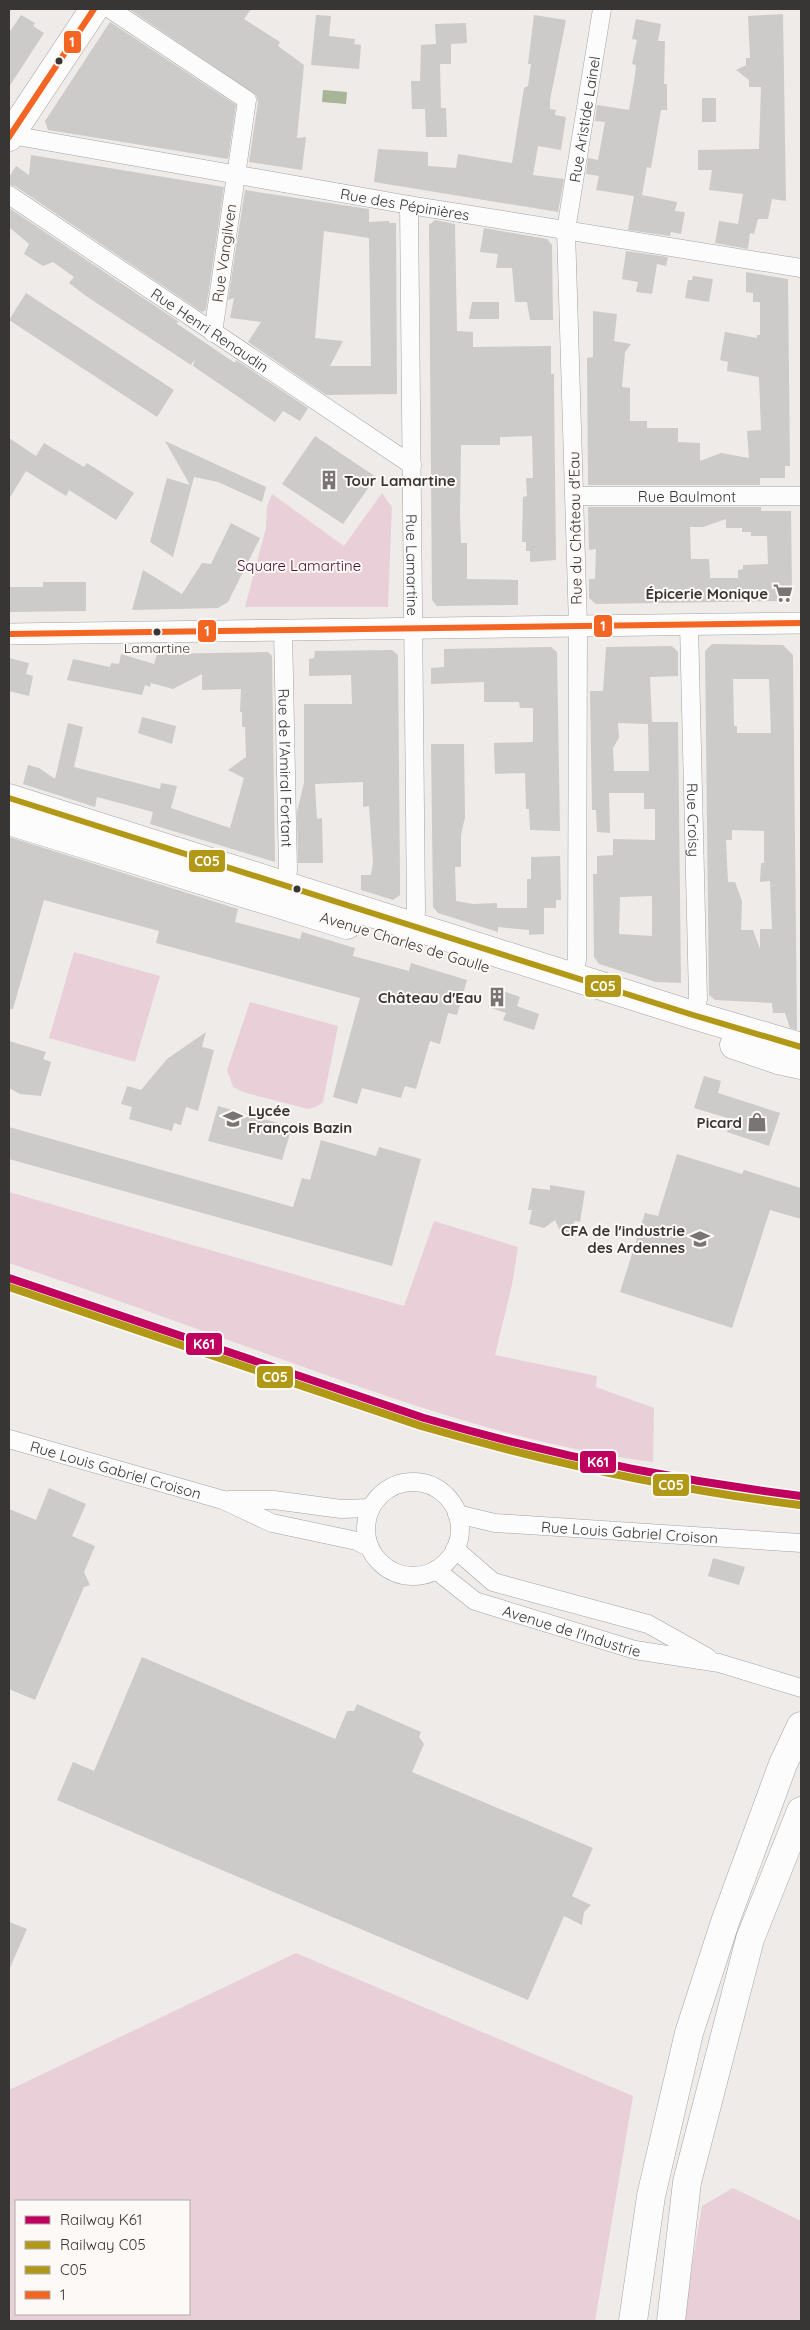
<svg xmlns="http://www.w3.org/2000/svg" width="810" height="2330" font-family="Quicksand,sans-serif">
<rect width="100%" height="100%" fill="#eeebe9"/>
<!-- green -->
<path fill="#e9d0d8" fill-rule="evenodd" d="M382,493L392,507L388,607H245L266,528L267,506L272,494L344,546Z
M74,952L160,976L135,1062L49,1038Z
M250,1002L338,1026L323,1102L316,1107L308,1109L243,1092L233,1087L227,1070Z
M9,1192L404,1306L434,1221L518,1247L512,1285L495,1355L597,1376L596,1387L654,1408L653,1462C527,1446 406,1404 287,1361C194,1328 102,1294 9,1263Z
M296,1953L633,2096L595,2321H9V2090ZM16,2201H189V2314H16Z
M733,2188L801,2221V2321H685L689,2282L702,2206Z"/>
<!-- water -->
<path fill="#a8b596" d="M323,90L347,92L346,104L322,102Z"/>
<!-- building -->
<path fill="#cccbc9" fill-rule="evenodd" d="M129,9H251L244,19L280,42L278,46L304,65L297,138L306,137L302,170L249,162L258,102L256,95Z
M783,14L786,201L772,199L768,219H758L754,234L750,233L748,249L715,243L719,221L738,224L743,194L709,190L712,170H698V150L759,149L761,87H749V80L736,70L746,65V58H750L748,16Z
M21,15L35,23L33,26L44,33L9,87V33Z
M316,15L331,16L329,36L355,39L354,44L361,45L359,69L311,65Z
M534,15L566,20L550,100V109L556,110L555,115L566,117L561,150L538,146L533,175L564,179L558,212L374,182L378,149L428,152V166L456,168L458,154L512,163L524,88L528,86L531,64H528Z
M636,19L661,24L658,41H665L664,84H667V110H661L651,168L647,167L642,195L677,202L675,211L685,212L681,234L671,232L670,236L628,230L634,196L596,190L599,176L586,174L588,158L598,160L605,122L595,121L597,105L629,110L635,75L636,65L632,64L637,40L632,39Z
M110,22L236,105L228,159L48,130L45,121Z
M466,23L467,43L451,44V64H440L441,108H446L447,137H426L425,109H412L411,81H420L421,45L436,44L435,24Z
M702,98H716V122H702Z
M31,155L224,187L206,310L202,312L15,186L9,185V177L16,166L29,175Z
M245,190L369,209V222L389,221V223H396L397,394L326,395L248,342L261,322L230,318L234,298L228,300ZM324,231L369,238L371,366H330L343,341L315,338Z
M9,208L179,322L176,323L235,363L236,360L308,408L300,421L283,411L275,422L193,366L195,359L191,365L86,296L69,283L74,277L53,262L43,266L24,254L29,244L9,227Z
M435,220L455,224L457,331L473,332V347L551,346V374H554V384L556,560L530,562V551H526V542H522L523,497L527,496L526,478H533L532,436L500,437V445H461L460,518L461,543H467V579L518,580V605L437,606L432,600L429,225Z
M484,228L547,239L552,245L553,320H530L527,302H515L512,268H496L498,254L480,252Z
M626,251L668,257L666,266L657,264L652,294L636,292L638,282L622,279Z
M746,272L788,279L790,466H785V478H760V485H588L587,358L593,357V311L617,314L614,341L631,344L625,352L622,387L630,388V421H647V428H678V442L700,443V461L721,453L749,458L747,431L761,430L759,377L727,371L728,362L720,360L725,332L757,338V335H760V302H753V293L746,292Z
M693,276L713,279L709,302L685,298L688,280H692Z
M26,293L174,390L157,417L9,320Z
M472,302H499V319H469Z
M315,436L376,477L343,524L282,484Z
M9,438L36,456L44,443L84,467L87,463L134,493L116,520L69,490L66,496L26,471L9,499Z
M165,441L266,487L262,502L218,482L194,477L173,557L150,542L167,478L190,485Z
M588,507H761V511H791L792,591L782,601L596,604L589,598V579H595L596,549L589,550ZM726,519V528H742V532H751V536H767L768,564L743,565V569L738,570V578H710L709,559H691L690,527H703Z
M231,523L260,538L228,602L218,608L132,610L143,570L182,594L202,563L211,564Z
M43,582H86V611L9,612V587H43Z
M712,644L783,645L793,655L797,1030L790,1028L785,1013H773L772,1003L715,1000L709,995L705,651ZM733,679H769L771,733H737V726H734ZM732,830L764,831V863H761L760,882L770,881L772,929H760V949L753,930H741L742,901L735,882H728L726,840H732Z
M672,646L678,652V676L650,677L652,722H678L681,983L656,982L599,964L594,957L593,874H597V856L613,855V839L655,840V809H644V793H609L610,833L597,832L596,810H592L590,691H603L606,647ZM618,723L648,724L649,771H614L613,748L619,738ZM652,896V936L619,934L620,897Z
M551,647L557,652L560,831L530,830L529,809H526L525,773L495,774L494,743L533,742V708H520L519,702H484V682L431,684V668L444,667V649Z
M392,650L398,655L400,880V895L393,900L361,890V875H371L373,862L369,806L363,807V782L315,784L317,819L322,818L323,863H298L297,812L304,783V704H352L351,675L309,676V659L314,658L315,651Z
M268,652L272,656L275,862L150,824L153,812L97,797L95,807L23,784L28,765L39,768L55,779L68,723L83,727L74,767L160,789L161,783L177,786L171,808L230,828L244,778L228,770L246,757L245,727H242V712H240L241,689L202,690V674L173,689L151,683L150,687L145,685L142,695L67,680L73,659L110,667L111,663L119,664L121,654L154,664L157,654Z
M9,658L29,663L26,674L33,676L29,696L9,691Z
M142,717L176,726L172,744L138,733Z
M431,744H464L465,817L461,835V867H455L456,901L473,904L497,903V908H527V879H531V857L560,856L561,900H556V908H544V934L529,935V930L498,927V932L438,913L433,907Z
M9,837L238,909L235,922L300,939L302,932L355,948L353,956L409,971L411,963L467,980L457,1015L448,1013L440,1044L430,1041L416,1089L405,1086L401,1098L362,1088L357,1104L333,1097L360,998L156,943L159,931L44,900L13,1009H9Z
M494,988L520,997L517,1006L539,1014L534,1030L503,1020L506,1013L488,1007Z
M206,1032L202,1047L214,1050L198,1111L186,1107L181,1125L174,1123L172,1131L129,1119L132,1107L121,1104L127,1086L141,1090L167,1059Z
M9,1041L46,1052L43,1059L51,1062L41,1096L20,1094L9,1088Z
M704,1076L721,1081L718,1093L780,1113L769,1146L727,1132L731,1119L694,1108Z
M218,1106L292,1127L282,1160L208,1141Z
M9,1127L293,1207L302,1178L310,1180L321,1140L376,1156L379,1147L421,1159L392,1266L9,1159Z
M677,1154L742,1174L744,1170L801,1188V1219L770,1210L732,1328L620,1292L645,1213L658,1216Z
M550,1185L585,1191L580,1222L575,1221L568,1233L560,1231L555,1220L544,1228L529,1224L532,1210H528L532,1188L550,1190Z
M49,1488L86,1504L72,1536L95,1546L84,1572L90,1585L84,1587L35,1700L9,1689V1509L36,1520Z
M713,1558L745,1567L739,1585L708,1576Z
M142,1657L335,1739L347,1711H354L357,1704L421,1732L419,1737L424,1744L412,1772L593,1848L572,1896L591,1905L584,1912L582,1925L564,1916L528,2000L57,1800L73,1762L94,1771Z
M9,1922L27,1929L9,1970Z"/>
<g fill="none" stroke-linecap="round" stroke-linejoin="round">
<defs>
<g id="minor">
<path d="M110,9L247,100L213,333"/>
<path id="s1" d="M11,135L409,205L801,268"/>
<path id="s2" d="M9,195L412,465"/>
<path id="s3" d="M409,205L416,912L411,925"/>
<path id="s4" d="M575,496H801"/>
<path id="s5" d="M689,624L698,999L693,1015"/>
<path id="s6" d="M283,630L288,870L285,894"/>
<path id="s7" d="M573,976L577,960L578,626L566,230L602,9"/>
<path id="s8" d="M9,1439L223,1500L272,1523L357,1541L370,1548"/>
<circle cx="413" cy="1529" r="47"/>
<path d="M229,1500H274L341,1509L371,1508"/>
<path id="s9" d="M457,1514L495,1523L801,1543"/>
<path d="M455,1549L493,1582L648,1624L707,1657"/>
<path id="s10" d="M436,1570L475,1601L635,1650L719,1663L801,1688"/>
</g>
<path id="tertiary" d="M9,634L801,623"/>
<path id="primary" d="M9,137L94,9
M9,798L693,1015L801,1047
M9,821L347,925
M734,1045L778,1060L801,1065"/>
<path id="trunk" d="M633,2321L651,2196L689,2033L725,1922L783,1764L801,1726
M671,2321L687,2182L750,1939L801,1811"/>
</defs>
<!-- minor casing -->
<use href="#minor" stroke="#a5a3a2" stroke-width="19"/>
<!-- tertiary casing -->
<use href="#tertiary" stroke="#a5a3a2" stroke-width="22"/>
<!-- primary casing -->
<use href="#primary" stroke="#a5a3a2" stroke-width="29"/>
<!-- trunk casing -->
<use href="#trunk" stroke="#a5a3a2" stroke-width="29"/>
<!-- minor -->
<use href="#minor" stroke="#fcfcfc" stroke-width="18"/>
<!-- tertiary -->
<use href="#tertiary" stroke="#fcfcfc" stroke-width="21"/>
<!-- primary -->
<use href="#primary" stroke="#fcfcfc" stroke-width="28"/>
<!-- trunk -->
<use href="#trunk" stroke="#fcfcfc" stroke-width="28"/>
<defs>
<path id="bus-1" d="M9,798L693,1015L801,1047"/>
<path id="bus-2" d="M9,137L94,9
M9,634L801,623"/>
</defs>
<!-- bus-1 casing -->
<use href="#bus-1" stroke="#fdf9f6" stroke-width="10"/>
<!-- bus-2 casing -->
<use href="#bus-2" stroke="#fdf9f6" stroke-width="10"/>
<!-- bus-1 -->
<use href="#bus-1" stroke="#b19816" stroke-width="6"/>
<!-- bus-2 -->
<use href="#bus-2" stroke="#f26522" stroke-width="6"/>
<defs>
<path id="rail-1" d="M9,1278L424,1418C548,1454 673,1480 801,1496"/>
<path id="rail-2" d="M9,1287L421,1426C546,1462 671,1489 800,1505"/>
</defs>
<!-- rail-1 casing -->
<use href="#rail-1" stroke="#fdf9f6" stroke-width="11"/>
<!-- rail-2 casing -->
<use href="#rail-2" stroke="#fdf9f6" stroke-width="11"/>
<!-- rail-1 -->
<use href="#rail-1" stroke="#bf005f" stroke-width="8"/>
<!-- rail-2 -->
<use href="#rail-2" stroke="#b19816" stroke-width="8"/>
</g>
<!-- icons -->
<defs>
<symbol id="building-bare" viewBox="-9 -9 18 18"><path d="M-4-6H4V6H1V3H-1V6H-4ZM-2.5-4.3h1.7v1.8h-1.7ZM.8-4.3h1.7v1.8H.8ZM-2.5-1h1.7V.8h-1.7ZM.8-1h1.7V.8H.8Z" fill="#787574" stroke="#fdf9f6" stroke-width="2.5" paint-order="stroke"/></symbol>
<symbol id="supermarket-bare" viewBox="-9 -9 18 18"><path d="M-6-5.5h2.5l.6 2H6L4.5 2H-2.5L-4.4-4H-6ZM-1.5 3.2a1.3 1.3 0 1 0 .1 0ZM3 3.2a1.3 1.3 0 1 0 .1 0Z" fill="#787574" stroke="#fdf9f6" stroke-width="2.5" paint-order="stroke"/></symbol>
<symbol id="school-bare" viewBox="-9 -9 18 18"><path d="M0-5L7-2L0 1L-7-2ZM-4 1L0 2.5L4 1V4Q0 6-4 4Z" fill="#787574" stroke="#fdf9f6" stroke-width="2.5" paint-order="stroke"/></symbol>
<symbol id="shop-bare" viewBox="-9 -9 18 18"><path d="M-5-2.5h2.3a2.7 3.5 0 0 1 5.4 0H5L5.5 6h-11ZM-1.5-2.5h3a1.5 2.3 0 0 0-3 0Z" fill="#787574" stroke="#fdf9f6" stroke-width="2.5" paint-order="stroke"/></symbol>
<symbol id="university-bare" viewBox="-9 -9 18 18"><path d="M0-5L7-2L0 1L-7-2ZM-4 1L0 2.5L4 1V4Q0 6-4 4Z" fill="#787574" stroke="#fdf9f6" stroke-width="2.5" paint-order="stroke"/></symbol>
</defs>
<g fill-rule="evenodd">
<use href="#building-bare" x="315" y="466" width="28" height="28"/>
<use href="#supermarket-bare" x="769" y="579" width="28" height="28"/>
<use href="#building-bare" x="483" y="983" width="28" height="28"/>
<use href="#school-bare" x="219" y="1105" width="28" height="28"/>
<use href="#shop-bare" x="743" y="1108" width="28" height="28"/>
<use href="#university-bare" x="686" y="1225" width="28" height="28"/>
</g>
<!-- markers -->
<g fill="#383635" stroke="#fdf9f6" stroke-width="2">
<circle cx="59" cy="61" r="4.5"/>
<circle cx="157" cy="632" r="4.5"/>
<circle cx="297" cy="889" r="4.5"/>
</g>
<g text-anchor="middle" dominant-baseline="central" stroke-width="4" stroke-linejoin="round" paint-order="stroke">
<!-- bus labels -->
<g font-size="14" fill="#383635" stroke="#fdf9f6">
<text x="157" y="648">Lamartine</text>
</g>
<!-- street labels -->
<g font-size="15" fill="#383635" stroke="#fdf9f6">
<text stroke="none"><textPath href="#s7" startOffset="859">Rue Aristide Lainel</textPath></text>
<text stroke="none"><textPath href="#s1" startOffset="400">Rue des Pépinières</textPath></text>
<text transform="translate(224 253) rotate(-82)">Rue Vangilven</text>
<text stroke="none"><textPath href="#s2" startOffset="242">Rue Henri Renaudin</textPath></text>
<text stroke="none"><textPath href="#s4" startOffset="112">Rue Baulmont</textPath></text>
<text transform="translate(575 528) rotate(-91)">Rue du Château d'Eau</text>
<text stroke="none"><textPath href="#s3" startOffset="360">Rue Lamartine</textPath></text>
<text stroke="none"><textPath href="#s6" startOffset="138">Rue de l'Amiral Fortant</textPath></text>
<text stroke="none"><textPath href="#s5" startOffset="196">Rue Croisy</textPath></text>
<text transform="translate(405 942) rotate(17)">Avenue Charles de Gaulle</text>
<text stroke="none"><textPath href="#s8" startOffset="111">Rue Louis Gabriel Croison</textPath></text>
<text stroke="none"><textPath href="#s9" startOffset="174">Rue Louis Gabriel Croison</textPath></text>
<text stroke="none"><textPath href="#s10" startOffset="151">Avenue de l'Industrie</textPath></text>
</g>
<!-- poi labels -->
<g font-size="15" font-weight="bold" fill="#383635" stroke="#fdf9f6" text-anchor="end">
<text x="344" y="480" text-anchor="start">Tour Lamartine</text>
<text x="768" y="593">Épicerie Monique</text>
<text x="482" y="997">Château d'Eau</text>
<text x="248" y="1110" text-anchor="start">Lycée<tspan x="248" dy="17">François Bazin</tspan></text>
<text x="742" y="1122">Picard</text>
<text x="685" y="1230">CFA de l'industrie<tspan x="685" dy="17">des Ardennes</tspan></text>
</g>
<!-- park labels -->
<g font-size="15" fill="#4b0f2f" stroke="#fdf9f6">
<text x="299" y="565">Square Lamartine</text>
</g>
</g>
<g stroke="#fdf9f6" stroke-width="2">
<rect x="63" y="30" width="19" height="24" rx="5" fill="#f26522"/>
<rect x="593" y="614" width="20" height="24" rx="5" fill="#f26522"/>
<rect x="197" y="619" width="20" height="24" rx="5" fill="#f26522"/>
<rect x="188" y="849" width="38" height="24" rx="5" fill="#b19816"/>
<rect x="584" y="974" width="38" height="24" rx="5" fill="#b19816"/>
<rect x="185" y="1332" width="38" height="24" rx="5" fill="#bf005f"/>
<rect x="256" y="1365" width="38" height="24" rx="5" fill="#b19816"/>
<rect x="579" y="1450" width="38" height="24" rx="5" fill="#bf005f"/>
<rect x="652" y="1473" width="38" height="24" rx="5" fill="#b19816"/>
</g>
<g font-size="14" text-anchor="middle" font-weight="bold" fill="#fff">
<text x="72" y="47">1</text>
<text x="603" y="631">1</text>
<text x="207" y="636">1</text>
<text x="207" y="866">C05</text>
<text x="603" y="991">C05</text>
<text x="204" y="1349">K61</text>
<text x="275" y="1382">C05</text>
<text x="598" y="1467">K61</text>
<text x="671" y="1490">C05</text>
</g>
<!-- border -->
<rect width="810" height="2330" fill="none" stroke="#383635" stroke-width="20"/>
<!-- legend -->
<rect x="15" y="2200" width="175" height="115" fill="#fdf9f6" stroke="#aeaba9"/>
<rect x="25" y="2216" width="25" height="8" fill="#bf005f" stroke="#aeaba9"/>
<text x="60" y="2225" font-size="15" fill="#383635">Railway K61</text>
<rect x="25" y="2241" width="25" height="8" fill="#b19816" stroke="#aeaba9"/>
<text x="60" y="2250" font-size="15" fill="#383635">Railway C05</text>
<rect x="25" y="2266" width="25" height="8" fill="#b19816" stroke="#aeaba9"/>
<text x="60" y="2275" font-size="15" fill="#383635">C05</text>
<rect x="25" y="2291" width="25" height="8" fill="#f26522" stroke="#aeaba9"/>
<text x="60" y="2300" font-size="15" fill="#383635">1</text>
</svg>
